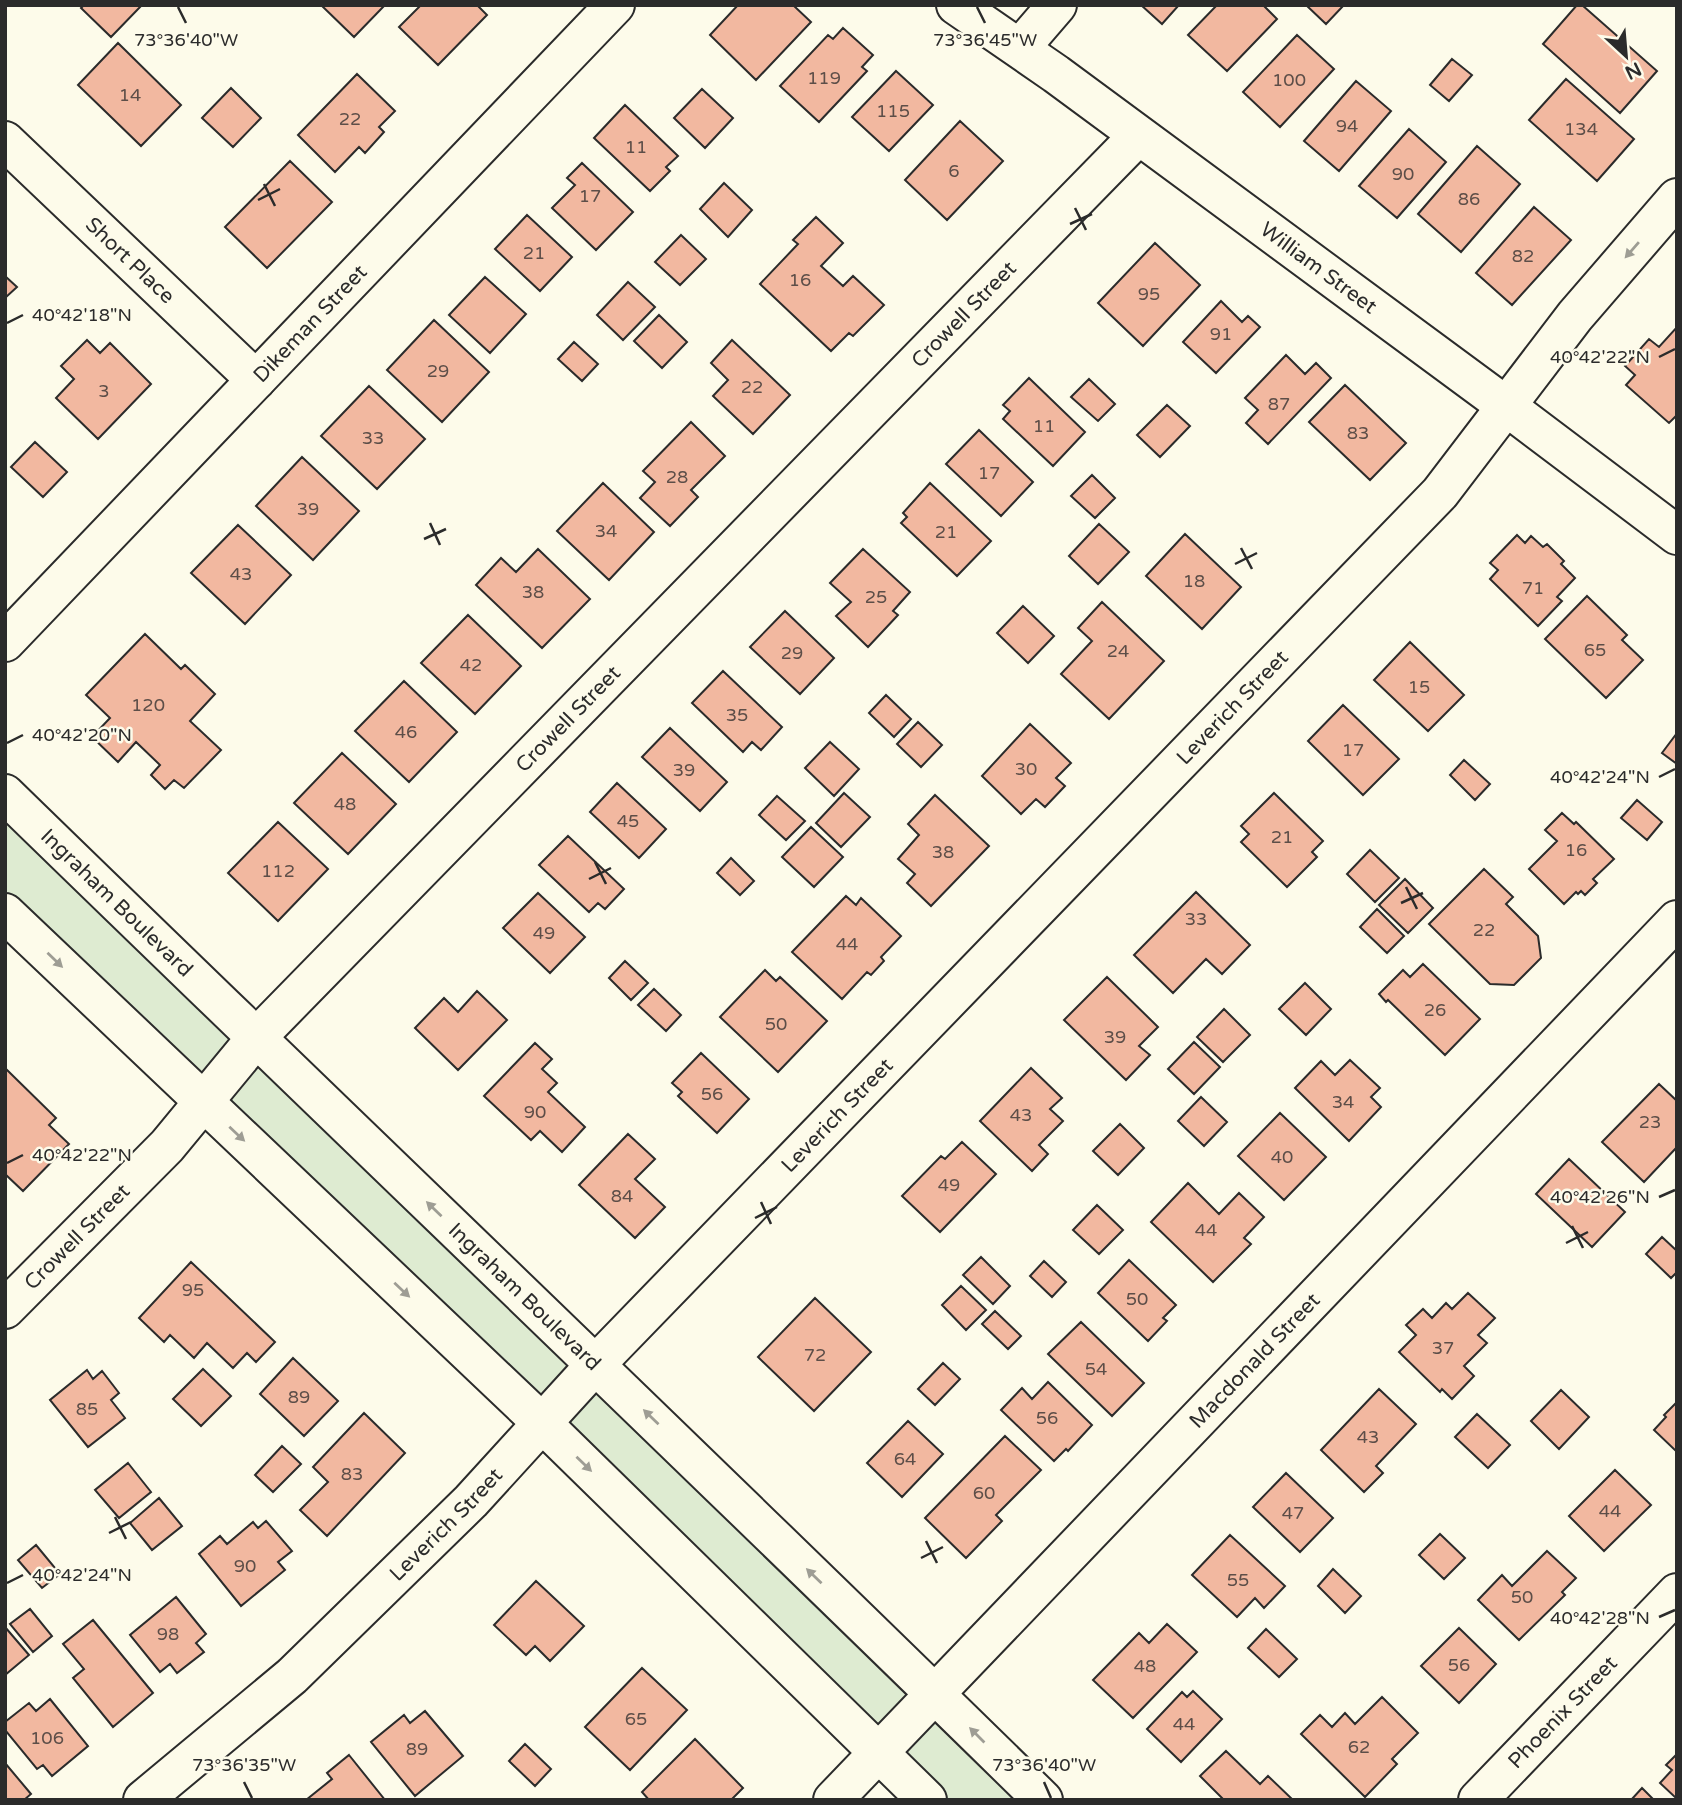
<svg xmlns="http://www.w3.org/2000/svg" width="1682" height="1805" font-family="'Varela Round',sans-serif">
<rect width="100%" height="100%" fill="#fdfbea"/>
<!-- green -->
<path fill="#deebd1" stroke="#74746e" stroke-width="2" d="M5,794L1043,1800H927L5,913Z"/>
<!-- building -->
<path fill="#f2b8a0" stroke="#2b2b2b" stroke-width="2" d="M84,5H142L111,37L81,8Z
M321,5H385L354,37Z
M421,5H477L487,15L438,65L399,27Z
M738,5H793L811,22L756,80L710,35Z
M1141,5H1179L1162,24Z
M1217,5H1263L1277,19L1227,71L1188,35Z
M1306,5H1344L1326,24Z
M1577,5H1582L1657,71L1620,113L1543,44Z
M843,28L873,55L862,67L867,71L819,122L780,86L828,35L833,39Z
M1297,35L1334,69L1280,127L1243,92Z
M118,43L181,105L141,146L78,85Z
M1452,59L1472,75L1449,101L1430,85Z
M896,71L933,105L889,151L852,117Z
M357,74L395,111L379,127L384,132L365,153L359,147L335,172L298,135Z
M1566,79L1634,139L1597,181L1529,120Z
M1356,81L1391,111L1339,171L1304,141Z
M231,88L261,118L233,147L202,118Z
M702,89L733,118L705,148L674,118Z
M625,105L678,156L666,167L670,171L650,191L594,138Z
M960,121L1003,161L947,220L905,180Z
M1409,129L1446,162L1397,218L1359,186Z
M1477,146L1520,184L1461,252L1418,214Z
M290,161L332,202L267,268L225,227Z
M582,163L633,212L596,250L552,208L575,185L567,178Z
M724,183L752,210L728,237L700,209Z
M1534,207L1571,240L1512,305L1476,273Z
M527,215L572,257L540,291L495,249Z
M816,217L843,243L821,266L843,286L853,276L884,305L853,336L849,333L831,351L760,284L798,244L793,240Z
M681,235L706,259L680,285L655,262Z
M1155,243L1200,285L1143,346L1098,303Z
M5,276L17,287L5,298Z
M485,277L526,314L490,353L449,315Z
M628,282L655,307L623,340L597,315Z
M1221,301L1242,322L1248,316L1260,327L1216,373L1183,342Z
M659,315L687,342L662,368L634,341Z
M434,320L489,372L442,422L387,370Z
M1677,327V415L1669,423L1626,385L1635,375L1625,366L1649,339L1659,347Z
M87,340L100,353L110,343L151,384L98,439L56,398L74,379L61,366Z
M732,340L790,395L753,434L713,396L728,380L711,363Z
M574,342L598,364L582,381L558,359Z
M1286,355L1305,374L1316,363L1331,378L1268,444L1246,423L1258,410L1245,398Z
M1029,378L1085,432L1053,466L1003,419L1010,411L1003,405Z
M1089,379L1115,404L1098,421L1071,397Z
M1345,385L1406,443L1370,480L1309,422Z
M369,386L425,439L377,489L321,436Z
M1167,405L1190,426L1160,457L1137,435Z
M691,422L725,456L691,490L698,497L670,526L640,498L655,482L643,471Z
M979,430L1033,482L1001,516L946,464Z
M35,442L67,472L43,497L11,467Z
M302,457L359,511L313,560L256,506Z
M1092,475L1115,498L1095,518L1071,496Z
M603,483L654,532L609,580L557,531Z
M930,483L991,541L957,576L901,523L907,517L903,513Z
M1099,524L1129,552L1098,584L1069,556Z
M238,525L291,575L245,624L191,573Z
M1185,534L1241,587L1202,629L1146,576Z
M1517,535L1525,543L1531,536L1543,547L1547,544L1564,561L1561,564L1575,578L1557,597L1562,601L1538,626L1490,579L1498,570L1490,563Z
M538,549L590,599L542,648L476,585L501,558L516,572Z
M863,549L910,592L893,611L898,615L868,647L836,616L851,602L830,583Z
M1587,596L1627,635L1622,640L1643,660L1606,698L1545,639Z
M1102,602L1164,661L1109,719L1061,674L1092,641L1078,628Z
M1023,606L1054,636L1028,663L997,633Z
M785,611L834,658L800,694L750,647Z
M468,615L521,666L475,714L421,663Z
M145,634L181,669L185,665L215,694L190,721L221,750L184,788L174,780L165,789L151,775L160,765L136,742L118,762L92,737L110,718L86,695Z
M1410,642L1464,695L1428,731L1374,680Z
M723,671L782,727L761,750L752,742L743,752L692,703Z
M404,681L457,732L409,782L355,731Z
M886,695L911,719L894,737L869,713Z
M1343,705L1399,759L1363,795L1308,741Z
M918,722L942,745L921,767L897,744Z
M1030,724L1071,763L1056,778L1065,786L1045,807L1036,799L1021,814L982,776Z
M670,728L727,782L700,811L642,757Z
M1677,733V764L1662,753Z
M830,742L859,769L834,796L805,768Z
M342,753L396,804L348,854L294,803Z
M1464,760L1490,784L1475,800L1450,775Z
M617,783L666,829L639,858L590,812Z
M844,793L870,817L841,847L816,823Z
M1274,793L1323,841L1312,852L1317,857L1287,887L1241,842L1249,834L1241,826Z
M935,795L989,846L931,906L907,883L915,874L898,859L919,835L908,824Z
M777,796L805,821L786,840L759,815Z
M1637,800L1662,822L1647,840L1621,818Z
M1562,813L1574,824L1576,822L1614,859L1593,879L1597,883L1585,895L1581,891L1578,894L1576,892L1564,904L1529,869L1557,841L1545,830Z
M278,822L328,869L278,921L228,873Z
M811,827L843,857L814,887L782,857Z
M568,836L624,889L605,909L598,903L589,912L539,865Z
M1370,850L1399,878L1375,902L1347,874Z
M731,858L754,881L740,895L717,873Z
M1484,869L1513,897L1506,904L1538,936L1541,958L1514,985L1490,984L1429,924Z
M1405,879L1433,908L1408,933L1379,905Z
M1196,892L1250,945L1222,974L1206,959L1173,993L1134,955Z
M538,893L585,937L550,973L503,928Z
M846,896L856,905L861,898L901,936L881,957L884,961L871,975L867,972L842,999L792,952Z
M1377,909L1404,936L1387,953L1360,927Z
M625,961L648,983L631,1000L609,978Z
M1423,964L1480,1019L1445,1055L1388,1000L1386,1002L1379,994L1403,970L1410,977Z
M765,970L776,981L780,977L827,1021L778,1072L720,1017Z
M1107,977L1158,1027L1139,1046L1150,1055L1126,1080L1064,1020Z
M1305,983L1331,1009L1306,1035L1279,1009Z
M654,989L681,1015L666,1031L638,1005Z
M477,991L507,1020L458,1070L415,1028L444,998L458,1012Z
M1224,1009L1250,1035L1223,1062L1197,1037Z
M1194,1042L1220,1067L1194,1094L1168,1069Z
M535,1043L552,1059L542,1069L557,1083L548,1092L585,1127L562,1152L540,1131L531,1140L484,1096Z
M701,1053L749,1099L717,1133L678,1096L682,1092L672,1083Z
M1350,1060L1380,1088L1371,1097L1381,1107L1349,1141L1295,1088L1321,1061L1335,1075Z
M5,1068L56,1118L49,1125L69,1144L23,1191L5,1174Z
M1031,1068L1062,1098L1050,1109L1063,1121L1039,1145L1048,1154L1032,1171L980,1121Z
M1659,1084L1677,1101V1147L1644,1182L1602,1142Z
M1201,1097L1227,1122L1204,1146L1178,1121Z
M1280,1113L1326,1157L1284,1200L1238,1156Z
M1120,1124L1144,1148L1118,1175L1093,1151Z
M628,1134L655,1159L635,1179L665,1207L635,1238L579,1185Z
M962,1142L996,1174L940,1232L902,1196L941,1156L945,1159Z
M1569,1159L1625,1212L1592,1247L1536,1194Z
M1188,1183L1219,1214L1239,1193L1264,1217L1244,1238L1251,1244L1213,1282L1151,1222Z
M1097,1205L1123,1230L1099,1254L1073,1230Z
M1662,1237L1677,1251V1272L1671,1278L1646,1254Z
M981,1257L1010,1286L993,1304L963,1275Z
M1129,1260L1176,1305L1163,1318L1167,1321L1148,1341L1098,1293Z
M1044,1261L1066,1282L1052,1297L1030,1276Z
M191,1262L275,1342L256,1362L247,1353L233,1368L207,1343L194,1358L170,1335L164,1342L139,1318Z
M961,1286L986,1310L966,1330L942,1305Z
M1468,1293L1495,1318L1478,1335L1487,1343L1464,1366L1474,1376L1452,1399L1442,1389L1440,1392L1399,1352L1416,1335L1406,1325L1423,1309L1432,1318L1446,1303L1452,1309Z
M815,1298L871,1352L814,1411L758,1357Z
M995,1311L1021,1336L1008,1349L982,1324Z
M1081,1322L1144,1383L1112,1416L1048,1354Z
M293,1358L338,1401L304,1436L260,1394Z
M943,1363L960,1379L935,1405L918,1389Z
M203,1369L231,1396L201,1426L173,1399Z
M87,1370L93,1379L102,1371L119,1393L111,1400L125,1418L88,1447L50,1400Z
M1048,1382L1092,1425L1068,1451L1066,1449L1054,1461L1001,1410L1022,1388L1032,1399Z
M1379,1389L1416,1424L1376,1466L1383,1473L1364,1492L1321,1450Z
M1561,1390L1589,1417L1559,1449L1531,1421Z
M1677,1402V1452L1654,1430L1666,1417L1664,1415Z
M364,1413L405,1453L327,1536L300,1510L328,1482L313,1467Z
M1477,1414L1510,1445L1488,1468L1455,1437Z
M908,1421L943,1454L902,1497L867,1463Z
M1005,1436L1041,1470L996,1515L1002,1521L966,1558L925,1518Z
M282,1446L301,1464L273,1492L255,1475Z
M128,1463L151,1492L119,1518L95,1490Z
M1615,1470L1651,1505L1604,1551L1569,1516Z
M1286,1473L1333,1518L1300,1552L1253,1507Z
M159,1498L182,1526L152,1550L130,1523Z
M266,1521L292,1551L278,1562L285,1570L241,1606L199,1554L220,1536L227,1544L253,1522L258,1528Z
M1440,1534L1465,1558L1444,1579L1419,1555Z
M1230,1535L1285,1586L1264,1608L1255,1598L1237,1617L1192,1575Z
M36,1545L60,1574L42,1588L18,1560Z
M1547,1551L1576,1578L1562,1592L1565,1595L1519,1640L1478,1600L1502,1575L1512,1586Z
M1333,1569L1361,1596L1345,1613L1318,1586Z
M536,1581L584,1626L550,1661L535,1646L526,1655L494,1625Z
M176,1597L206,1634L196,1643L204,1652L177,1673L170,1664L160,1672L130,1635Z
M30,1609L52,1636L33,1652L10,1624Z
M93,1620L153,1693L113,1727L73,1678L84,1669L63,1644Z
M1167,1624L1197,1652L1133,1718L1093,1680L1139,1633L1149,1643Z
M5,1627L29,1655L5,1675Z
M1459,1628L1496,1664L1459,1703L1421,1666Z
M1266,1629L1297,1659L1279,1677L1248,1648Z
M642,1668L687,1710L630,1770L585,1727Z
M1193,1691L1222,1719L1181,1762L1147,1729L1182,1692L1187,1697Z
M1382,1697L1418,1733L1392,1759L1397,1764L1365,1797L1301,1734L1320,1715L1332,1727L1345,1713L1355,1724Z
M50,1699L88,1746L52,1776L43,1765L37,1769L5,1730V1722L29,1703L36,1711Z
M425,1711L463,1756L415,1796L371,1742L404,1715L410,1723Z
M695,1739L743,1788L731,1800H649L642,1792Z
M525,1744L551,1769L535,1786L509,1761Z
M1226,1751L1260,1784L1268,1776L1293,1800H1224L1200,1776Z
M1677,1754V1799L1660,1783L1672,1770L1666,1765Z
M349,1755L385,1800H306L332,1779L327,1773Z
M5,1763L31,1794L24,1800H5Z
M1642,1788L1654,1800H1631Z"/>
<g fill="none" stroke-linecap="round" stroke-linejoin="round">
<defs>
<g id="minor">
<path id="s1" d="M956,5L1056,74L1506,406L1677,535"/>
<path d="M1020,48L1057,5"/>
<path id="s2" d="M5,141L256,380"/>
<path id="s3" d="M5,642L615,5"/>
<path id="s4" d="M5,794C350,1130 699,1462 1043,1800"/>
<path d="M5,913L542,1423L927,1800"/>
<path id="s5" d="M5,1309L167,1146L256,1038L1138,136"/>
<path id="s6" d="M143,1800L292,1676L471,1501L596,1364L1440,493L1575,316L1677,198"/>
<path id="s7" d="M833,1800L1677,920"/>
<path id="s8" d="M1478,1800L1677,1593"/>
</g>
</defs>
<!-- minor casing -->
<use href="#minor" stroke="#2b2b2b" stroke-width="42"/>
<!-- minor -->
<use href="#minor" stroke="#fdfbea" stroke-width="38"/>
</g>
<!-- one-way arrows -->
<defs><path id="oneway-solid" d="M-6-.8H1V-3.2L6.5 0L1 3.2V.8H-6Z" transform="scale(1.75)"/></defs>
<g fill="#9e9d94">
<use href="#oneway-solid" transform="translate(1632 250) rotate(131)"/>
<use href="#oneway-solid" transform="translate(55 960) rotate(44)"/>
<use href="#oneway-solid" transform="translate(237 1134) rotate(43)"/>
<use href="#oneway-solid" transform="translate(434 1209) rotate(-136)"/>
<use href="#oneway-solid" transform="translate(402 1290) rotate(43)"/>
<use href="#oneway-solid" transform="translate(651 1417) rotate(-136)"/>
<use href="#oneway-solid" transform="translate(584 1464) rotate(44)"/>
<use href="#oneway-solid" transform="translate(814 1576) rotate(-136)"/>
<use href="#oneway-solid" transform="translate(977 1735) rotate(-135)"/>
</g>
<!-- ticks -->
<path fill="none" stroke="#2b2b2b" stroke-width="2.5" d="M178,7L186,23M977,7L985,23M264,184L275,206M258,200L280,189M1075,208L1086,230M1070,224L1092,214M7,323L23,315M1659,357L1675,349M430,523L440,545M424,539L446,529M1241,548L1252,569M1235,564L1257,553M7,743L23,735M1659,777L1675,769M595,862L606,884M589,879L611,868M1406,887L1417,909M1401,903L1423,893M7,1163L23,1155M1659,1197L1675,1190M761,1202L771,1224M755,1218L777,1207M1572,1226L1583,1248M1566,1243L1588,1232M115,1517L126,1539M109,1533L131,1522M926,1541L937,1563M921,1558L943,1547M7,1583L23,1575M1659,1617L1675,1610M244,1782L252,1798M1044,1782L1051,1798"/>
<g text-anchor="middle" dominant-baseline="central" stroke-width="5" stroke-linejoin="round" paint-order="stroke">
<!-- number labels -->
<g font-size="18" fill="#5d4e48">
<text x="824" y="78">119</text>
<text x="1289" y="80">100</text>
<text x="130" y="95">14</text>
<text x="893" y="111">115</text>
<text x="350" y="119">22</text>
<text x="1347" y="126">94</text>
<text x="1581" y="129">134</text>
<text x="636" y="147">11</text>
<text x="954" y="171">6</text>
<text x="1403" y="174">90</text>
<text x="590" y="196">17</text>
<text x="1469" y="199">86</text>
<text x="534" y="253">21</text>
<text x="1523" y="256">82</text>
<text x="800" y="280">16</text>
<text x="1149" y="294">95</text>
<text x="1221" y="334">91</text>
<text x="438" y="371">29</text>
<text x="752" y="387">22</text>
<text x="104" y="391">3</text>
<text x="1279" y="404">87</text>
<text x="1044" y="426">11</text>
<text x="1358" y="433">83</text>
<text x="373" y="438">33</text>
<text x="989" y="473">17</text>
<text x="677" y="477">28</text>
<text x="308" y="509">39</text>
<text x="606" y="531">34</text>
<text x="946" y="532">21</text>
<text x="241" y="574">43</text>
<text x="1194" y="581">18</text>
<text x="1533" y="588">71</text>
<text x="533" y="592">38</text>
<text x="876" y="597">25</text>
<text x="1595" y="650">65</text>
<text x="1118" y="651">24</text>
<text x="792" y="653">29</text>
<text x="471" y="665">42</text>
<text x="1419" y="687">15</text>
<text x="148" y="705">120</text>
<text x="737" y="715">35</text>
<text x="406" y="732">46</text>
<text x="1353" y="750">17</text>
<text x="1026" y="769">30</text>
<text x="684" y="770">39</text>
<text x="345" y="804">48</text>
<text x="628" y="821">45</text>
<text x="1282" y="837">21</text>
<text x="1576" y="850">16</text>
<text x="943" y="852">38</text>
<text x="278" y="871">112</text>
<text x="1196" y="919">33</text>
<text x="1484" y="930">22</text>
<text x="544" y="933">49</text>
<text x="847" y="944">44</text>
<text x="1435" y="1010">26</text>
<text x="776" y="1024">50</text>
<text x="1115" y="1037">39</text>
<text x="712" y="1094">56</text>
<text x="1343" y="1102">34</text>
<text x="535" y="1112">90</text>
<text x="1021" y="1115">43</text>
<text x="1650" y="1122">23</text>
<text x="1282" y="1157">40</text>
<text x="949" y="1185">49</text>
<text x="622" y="1196">84</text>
<text x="1206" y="1230">44</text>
<text x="193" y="1290">95</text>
<text x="1137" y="1299">50</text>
<text x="1443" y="1348">37</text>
<text x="815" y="1355">72</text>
<text x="1096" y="1369">54</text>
<text x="299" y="1397">89</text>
<text x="87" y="1409">85</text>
<text x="1047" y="1418">56</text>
<text x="1368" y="1437">43</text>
<text x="905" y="1459">64</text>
<text x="352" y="1474">83</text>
<text x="984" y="1493">60</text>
<text x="1610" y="1511">44</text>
<text x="1293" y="1513">47</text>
<text x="245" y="1566">90</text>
<text x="1238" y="1580">55</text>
<text x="1522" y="1597">50</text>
<text x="168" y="1634">98</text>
<text x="1459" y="1665">56</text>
<text x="1145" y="1666">48</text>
<text x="636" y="1719">65</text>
<text x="1184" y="1724">44</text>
<text x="47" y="1738">106</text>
<text x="1359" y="1747">62</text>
<text x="417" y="1749">89</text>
</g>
<!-- street labels -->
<g font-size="21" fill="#2b2b2b" stroke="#fdfbea">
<text stroke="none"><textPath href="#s2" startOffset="173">Short Place</textPath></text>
<text stroke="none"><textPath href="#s1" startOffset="448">William Street</textPath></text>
<text stroke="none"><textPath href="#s5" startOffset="1382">Crowell Street</textPath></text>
<text stroke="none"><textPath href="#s3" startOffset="441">Dikeman Street</textPath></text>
<text stroke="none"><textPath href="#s6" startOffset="1544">Leverich Street</textPath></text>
<text stroke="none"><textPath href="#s5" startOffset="816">Crowell Street</textPath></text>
<text stroke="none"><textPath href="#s4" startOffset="156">Ingraham Boulevard</textPath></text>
<text stroke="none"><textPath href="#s6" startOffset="976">Leverich Street</textPath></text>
<text stroke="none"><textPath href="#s5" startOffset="102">Crowell Street</textPath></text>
<text stroke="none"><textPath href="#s4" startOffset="723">Ingraham Boulevard</textPath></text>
<text stroke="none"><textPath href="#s7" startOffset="609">Macdonald Street</textPath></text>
<text stroke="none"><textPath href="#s6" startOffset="410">Leverich Street</textPath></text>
<text stroke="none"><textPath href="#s8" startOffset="122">Phoenix Street</textPath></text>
</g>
</g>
<g font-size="18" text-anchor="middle" fill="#2b2b2b" stroke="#fdfbea" stroke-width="5" stroke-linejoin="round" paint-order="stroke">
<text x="186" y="46">73°36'40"W</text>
<text x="985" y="46">73°36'45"W</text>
<text x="82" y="321">40°42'18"N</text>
<text x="1600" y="363">40°42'22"N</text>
<text x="82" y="741">40°42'20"N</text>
<text x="1600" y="783">40°42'24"N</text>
<text x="82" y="1161">40°42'22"N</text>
<text x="1600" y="1203">40°42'26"N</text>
<text x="82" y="1581">40°42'24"N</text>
<text x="1600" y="1624">40°42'28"N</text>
<text x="244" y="1771">73°36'35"W</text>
<text x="1044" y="1771">73°36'40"W</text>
</g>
<!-- border -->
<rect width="1682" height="1805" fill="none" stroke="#2b2b2b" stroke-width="14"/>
<!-- north arrow -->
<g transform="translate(1626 56) rotate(154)" stroke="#fdfbea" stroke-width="5" paint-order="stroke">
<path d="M0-5L12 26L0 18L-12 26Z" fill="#2b2b2b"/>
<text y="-10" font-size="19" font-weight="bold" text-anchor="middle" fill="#2b2b2b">N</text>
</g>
</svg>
